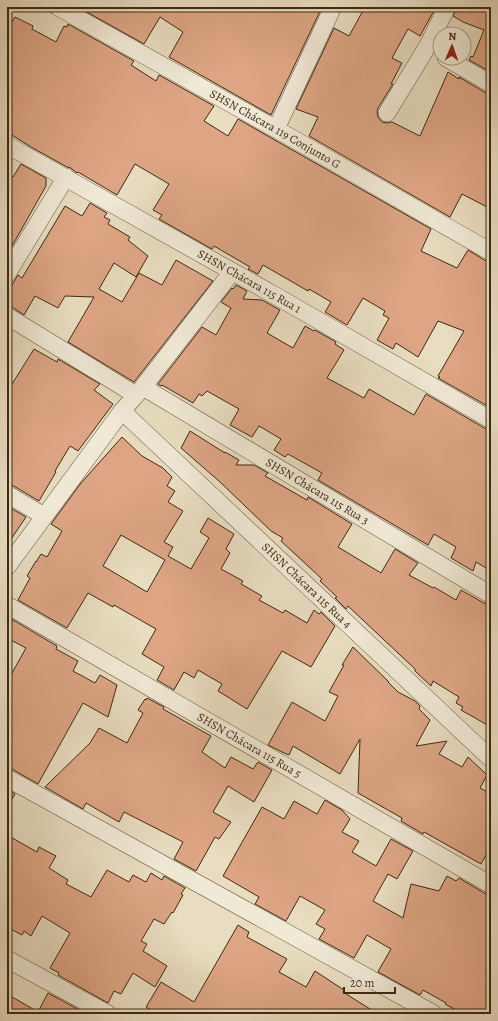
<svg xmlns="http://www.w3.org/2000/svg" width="498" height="1021" font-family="Alegreya,serif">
<rect width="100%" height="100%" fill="#e8ddc0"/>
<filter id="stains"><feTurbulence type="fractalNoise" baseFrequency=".005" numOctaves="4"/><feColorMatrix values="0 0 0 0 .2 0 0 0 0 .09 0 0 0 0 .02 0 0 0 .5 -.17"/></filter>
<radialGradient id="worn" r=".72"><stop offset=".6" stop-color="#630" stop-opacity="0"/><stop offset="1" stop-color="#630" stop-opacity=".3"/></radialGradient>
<!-- building -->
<path fill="#dda584" stroke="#3e2a12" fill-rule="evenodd" d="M88,7H322L271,115L169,57L183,32L160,17L144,44L85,11Z
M365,7H436L420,36L408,29L392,58L402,63L391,84H393L378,108L377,112L378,117L382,122L387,123L392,122L420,136L448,72L459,79V77L491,96V209L462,194L450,217L309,136L318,117L296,109L334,28L349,36Z
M457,7H491V65L489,71L469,60L471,56L473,57L484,30L463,22L453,16Z
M15,17L33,26L32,29L56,42L64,26L67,27L68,24L134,61L131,65L156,81L159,75L214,106L204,121L228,136L238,119L431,229L421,251L457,268L468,250L486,261L491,262V408L438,378L440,377L438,376L464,331L438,321L418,357L396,343L393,349L377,340L389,318L383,315L385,311L363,298L347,325L325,312L331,302L309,289L308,291L263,265L258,274L248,269L250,267L214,246L212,249L159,219L162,215L153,210L169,184L135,164L117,195L78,172L77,173L74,171L71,168L67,167L31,147L7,132V19L12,22Z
M21,164L46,178V186L7,255V174L13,177Z
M90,203L107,213L104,217L110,220L108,224L130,237L128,240L148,256L136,277L114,263L99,289L122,302L139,273L162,285L176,260L213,281L134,382L68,342L94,297L65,296L58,308L35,296L24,315L12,307L7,306V293L18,275L22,278L65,206L82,216Z
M236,285L247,291L243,299L262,300L280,310L267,333L293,348L305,326L314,331L315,330L336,342L335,344L344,350L327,378L364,398L369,389L414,415L426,394L486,429L491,430V571L476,562L473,571L451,558L456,547L434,534L428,545L318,480L322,473L288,454L285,457L274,450L281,439L259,426L252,437L230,425L239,409L207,391L202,396L199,394L193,403L162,385L161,386L158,384L202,327L216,335L231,308L221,302L232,288L233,289Z
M34,349L57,362L58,359L100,384L94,390L113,404L78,451L70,446L55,471L56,472L39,501L12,485L7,484V392Z
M190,431L225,453V452L239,460L236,465H254L268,473L265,476L307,500L308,497L352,524L338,547L381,573L395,549L418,563L409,575L433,588L434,587L456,600L461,590L491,607V727L461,710L463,707L456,703L459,697L433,681L431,686L415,671V669L348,606L346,609L335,598L337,597L320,581L322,579L281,541L283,538L271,531L219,481L181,448Z
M122,437L142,456L163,468L172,477L167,486L175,491L168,502L183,511L164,542L173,547L168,556L191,569L209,538L200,532L208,518L234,534L226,549L230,553L221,569L243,581L241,584L262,596L259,600L283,613L285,610L307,623L314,610L319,614L321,612L335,626L311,667L282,651L247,709L218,691L222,684L198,670L194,678L184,672L174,690L157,680L164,667L142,654L156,629L114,605L113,607L88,593L67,628L18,600L30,578L27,576L36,561V562L41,554L47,557L62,531L51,524L81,483ZM121,535L165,560L147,592L103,566Z
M7,506L26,517L7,545Z
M8,617L57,646L56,649L78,661L73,671L95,683L100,675L117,685L108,717L83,703L38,784L12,769L7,768V682L26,648L7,638Z
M353,647L388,681V682L398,692L415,701L420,706L419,709L430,720L416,746L447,741L439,754L462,767L468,757L487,775L480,788L491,794V846L481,864L424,832L423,834L401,821L402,818L358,793L360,739L340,774L293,746L289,755L282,752L268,745L292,702L325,721L338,696L329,692L344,665H342Z
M147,698L164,707L163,709L211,736L202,752L225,768L231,757L253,769L258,762L272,770L254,802L228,786L213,812L231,822L219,839L215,837L196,871L174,859L183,842L124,812L119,822L86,803L83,809L45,787L90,743L99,728L127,743L143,713L138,710L145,699L146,700Z
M7,789L15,794L7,807Z
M325,800L342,810L350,819L342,832L359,841L352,852L376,866L391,839L413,851L397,879L388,874L373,901L403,918L411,884L439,891L447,876L456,881L459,878L486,894L491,895V1014H463L445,1004L446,1003L423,990L420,995L378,972L379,970L391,949L367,935L354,958L319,939L325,929L316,924L325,910L300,896L286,921L255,904L259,897L223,876L262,807L284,819L294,801L317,814Z
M7,835L37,852L39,847L56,856L49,868L68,880L66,884L91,897L107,870L129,882L133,875L146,882L151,873L162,880L164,876L185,888L181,894L183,895L173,913L172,912L164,924L154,919L141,941L147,944L143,951L167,966L155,987L133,973L121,994L114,991L108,1003L58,975L59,973L50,968L70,933L42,916L31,936L24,931L22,935L7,927Z
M238,925L249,932L247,937L287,959L279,972L306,987L315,971L344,990L343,992L378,1014H158L146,1007L161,982L194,1002Z
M48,993L87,1014H7V994L38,1012Z"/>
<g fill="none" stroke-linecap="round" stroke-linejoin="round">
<defs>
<g id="minor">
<path id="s1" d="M58,7L276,129L491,252"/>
<path d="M446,58L491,84"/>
<path d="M387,113L427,47L447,7"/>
<path d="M276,129L333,7"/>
<path id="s2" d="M7,145L276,296L491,420"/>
<path d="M7,274L66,177"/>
<path d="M7,316L136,395"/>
<path id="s3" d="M143,387L491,595"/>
<path id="s4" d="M122,411L491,759"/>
<path d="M7,494L44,516"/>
<path d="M7,567L122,411L143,387L232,272"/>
<path id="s5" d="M7,605L491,885"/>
<path d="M7,778L434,1014"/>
<path d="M7,959L108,1014"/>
</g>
</defs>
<!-- minor casing -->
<use href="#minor" stroke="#68573e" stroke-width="18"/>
<!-- minor -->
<use href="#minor" stroke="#f0e9d6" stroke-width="17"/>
</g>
<g text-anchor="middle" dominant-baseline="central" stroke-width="3" stroke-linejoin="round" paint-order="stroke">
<!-- street labels -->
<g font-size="12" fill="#3e2a12" stroke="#f0e9d6">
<text stroke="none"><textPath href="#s1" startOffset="249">SHSN Chácara 119 Conjunto G</textPath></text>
<text stroke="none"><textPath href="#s2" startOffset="278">SHSN Chácara 115 Rua 1</textPath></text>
<text stroke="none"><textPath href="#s3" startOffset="203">SHSN Chácara 115 Rua 3</textPath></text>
<text stroke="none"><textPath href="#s4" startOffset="254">SHSN Chácara 115 Rua 4</textPath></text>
<text stroke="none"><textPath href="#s5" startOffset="280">SHSN Chácara 115 Rua 5</textPath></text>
</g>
</g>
<!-- margin -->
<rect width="498" height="1021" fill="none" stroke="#e8ddc0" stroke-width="24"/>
<rect x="8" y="8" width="482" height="1005" fill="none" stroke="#3e2a12" stroke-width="2"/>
<rect x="12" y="12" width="474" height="997" fill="none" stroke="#3e2a12"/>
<!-- north arrow -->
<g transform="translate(452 46) rotate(2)"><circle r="19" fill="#f0e9d6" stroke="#a99d88"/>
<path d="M0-3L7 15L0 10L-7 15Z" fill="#8f2418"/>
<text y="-6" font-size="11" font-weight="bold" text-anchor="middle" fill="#3e2a12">N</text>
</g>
<!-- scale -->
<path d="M344 987v6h51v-6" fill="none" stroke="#3e2a12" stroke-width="2"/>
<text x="350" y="987" font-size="12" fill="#3e2a12" stroke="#f0e9d6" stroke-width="3" paint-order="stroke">20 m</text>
<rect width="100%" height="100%" filter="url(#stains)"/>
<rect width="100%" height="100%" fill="url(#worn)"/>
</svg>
